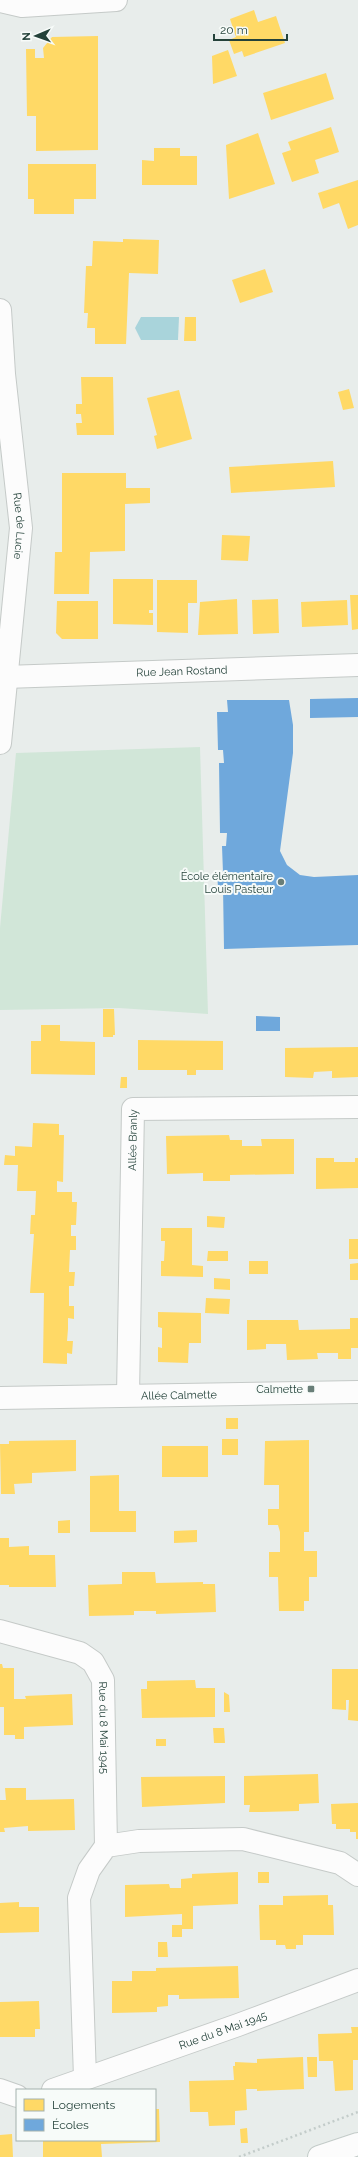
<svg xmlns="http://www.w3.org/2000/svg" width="358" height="2157" font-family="Raleway,sans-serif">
<rect width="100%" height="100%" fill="#e8edeb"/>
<!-- green -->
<path fill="#d1e6d8" d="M200,747L208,1014L119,1008L0,1010V928L16,753Z"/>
<!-- water -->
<path fill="#a9d4db" d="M141,317H179L178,340H141L135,328Z"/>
<!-- homes -->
<path fill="#ffd966" d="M254,10L258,22L276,16L285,43L244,57L242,51L234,54L229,40L236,37L230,19Z
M98,36V150L36,151V116H27L26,49H35V58H44L43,48L52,37Z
M228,50L237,76L213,84L212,56Z
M326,73L334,99L271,120L263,93Z
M331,127L339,152L315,160L319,173L292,182L282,153L291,150L288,142Z
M258,133L275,184L229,199L226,145Z
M154,148H180V156H197V185H142V160L154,161Z
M28,164H96V199H74V214H34V199H28Z
M358,180V225L348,229L339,203L323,209L318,193Z
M123,239L159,240L158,274L129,273L126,344H95V328H87L88,313H84L86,266H92L93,241L123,242Z
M265,269L273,292L240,303L232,280Z
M185,317H196V341H184Z
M81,377H113L114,435H77L76,423H82L81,414H76V404H82Z
M349,389L354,408L343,410L338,392Z
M179,390L192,439L157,449L154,436L157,435L147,398Z
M333,461L335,487L231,493L229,467Z
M62,473H126V488H150V503L125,504V551L90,552L89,594H54L55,552H62Z
M222,535L250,536L248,561L221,560Z
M113,579H153V610H149V613H153V625L113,624Z
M157,580H197V603H188V633L157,632Z
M350,595H358V629L352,630Z
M237,599L238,634L198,635L200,602Z
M278,599L279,633L253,634L252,600Z
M347,600L348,625L302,627L301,602Z
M57,601H98V639H62L56,633Z
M103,1009H114L115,1035H113V1037H103Z
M41,1025H60V1041L95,1042V1075L31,1074V1041H41Z
M138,1040L223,1041V1070H196V1075H187V1070H138Z
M358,1047V1077L332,1078V1071L314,1072L313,1078L285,1077V1048Z
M121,1077H127V1088H120Z
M33,1123L59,1124V1135H64L63,1182L57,1181V1192H72V1202H77L76,1225H71V1236H76V1250H70L69,1272H75L74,1286H69V1306H74V1319L68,1318V1329L67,1341H73L72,1354L67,1353V1364L43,1363L44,1293H30L34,1234H30L31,1215H35L36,1191H17L18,1165H4L5,1155L15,1156V1146L32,1147Z
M229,1135L230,1140H242V1146H262L261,1139H294V1174L230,1175V1181H203V1173L167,1174L166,1136Z
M316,1158H334V1162H355V1158H358V1188L316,1189Z
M207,1216L225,1217L224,1228L207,1227Z
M161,1228H192V1265L203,1266V1277L161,1276V1261H164L165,1241H161Z
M349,1239H358V1259H349Z
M208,1251H228V1261H207Z
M249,1261H268V1274H249Z
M358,1263V1280H350V1264Z
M214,1278L230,1279V1290L214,1289Z
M206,1298L230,1299L229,1314L205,1313Z
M158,1312L201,1313V1343H189L188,1363L158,1362V1347L162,1348V1328L158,1327Z
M350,1318H358V1348H351V1359H338V1353H317L318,1359L287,1360L286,1344H266V1349L247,1350V1320H298L299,1330L350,1329Z
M226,1418H238V1429H226Z
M222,1439H238V1455H222Z
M76,1440V1471L32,1473V1483L14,1484L15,1494H1L0,1444H9V1441Z
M309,1440V1532H304V1551H317V1577H309V1601H304V1611H279L278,1577H269V1552H280V1532L278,1525H268V1509H279V1485H264L265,1441Z
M162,1446H208V1477H162Z
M119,1475V1511H136V1532H90V1476Z
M70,1520V1533H58V1521Z
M197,1530V1542L174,1543V1531Z
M0,1538H9V1547L29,1546V1555H55L56,1587H9V1585H0Z
M122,1572H155L156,1583L203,1582V1584H215L216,1612L156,1614V1611H134V1615L89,1616L88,1585L122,1584Z
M0,1664H2L3,1668H14V1699H26L25,1696L72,1694L73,1725L24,1727V1739H15V1735H4V1707H0Z
M332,1669H358V1721L348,1720L349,1700H346V1710L332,1709Z
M195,1680L196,1688H215V1717L142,1718L141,1689H147V1681Z
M224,1692L229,1695L230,1712H224Z
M213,1728H224L225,1743H214Z
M156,1739H166V1746H156Z
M318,1774L319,1803L299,1804V1811L262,1812H249L250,1805H244V1776Z
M225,1776V1803L142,1807L141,1777Z
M5,1788H26V1800L74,1799L75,1830L28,1831V1826L4,1828L5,1832H0V1800H6Z
M358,1803V1839H356V1832H350V1829H336V1824H332L331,1804Z
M238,1872V1904L193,1906V1929H182V1937H172V1925H182V1914L125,1917V1885L169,1884L170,1888H181V1879L192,1878V1874Z
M258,1872H269V1883H258Z
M328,1895V1905H333L334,1935H303V1945H296V1949H286L285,1945H276V1940H260L259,1905H283V1896Z
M19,1902V1907H39V1932L0,1933V1903Z
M158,1942H167L168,1957H158Z
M238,1966L239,1998L179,1999V1995H168V2006L157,2007V2012L112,2013V1981H132V1971H156V1968Z
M39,2001L40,2029H35V2037H0V2002Z
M351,2027H358V2060H353V2090L335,2091L333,2061H319L318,2034L352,2033Z
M303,2057L304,2089L257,2091V2089H246L247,2110L235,2111V2125L209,2126L208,2112H190L189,2081L234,2080L233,2066H235V2062L257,2063V2059Z
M307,2057H317V2077H308Z
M155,2109H159L160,2142L101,2144L102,2157H43V2140H155Z
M247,2128L248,2143H241L240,2129Z
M12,2134L13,2157H0V2135Z"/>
<!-- schools -->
<path fill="#6fa8dc" d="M358,698V717L310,718V699Z
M227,700H289L293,725V753L280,851L287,865L300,875L314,877L358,875V945L224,949L223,887H218L217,873H223L222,846H226L227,833H220L219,763H224L223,750H218L217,712H228Z
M256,1016L280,1017V1031H256Z"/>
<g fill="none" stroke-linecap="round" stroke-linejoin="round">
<defs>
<g id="street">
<path d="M0,1L22,6L116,0"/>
<path id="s1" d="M0,310L4,374L21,528L0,743"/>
<path id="s2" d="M5,677L358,665"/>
<path id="s3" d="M128,1395L133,1109L358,1107"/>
<path id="s4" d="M0,1398L358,1392"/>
<path id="s5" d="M0,1631L80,1653L93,1662L103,1680L106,1846"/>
<path d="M85,2078L79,1898L89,1870L106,1846L139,1841L243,1839L340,1863L358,1875"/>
<path d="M0,2090L17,2096"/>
<path id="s6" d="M53,2090L238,2025L358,1980"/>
</g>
<path id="secondary" d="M319,2157L358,2144"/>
</defs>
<!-- street casing -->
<use href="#street" stroke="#c5cac8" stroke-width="24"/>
<!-- secondary casing -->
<use href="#secondary" stroke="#c3cbc8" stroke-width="24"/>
<!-- path -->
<path stroke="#c3ccca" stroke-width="2.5" stroke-dasharray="2 3" stroke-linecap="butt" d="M239,2157L358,2112"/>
<!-- street -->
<use href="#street" stroke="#fcfcfc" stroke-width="22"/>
<!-- secondary -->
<use href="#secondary" stroke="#fcfcfc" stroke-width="22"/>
</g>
<!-- markers -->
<g fill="#697e78" stroke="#f7fbf9" stroke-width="1.5">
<circle cx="281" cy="882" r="4"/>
<rect x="307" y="1385" width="8" height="8" rx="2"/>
</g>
<g text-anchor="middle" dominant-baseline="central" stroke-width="4" stroke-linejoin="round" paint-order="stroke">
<!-- street labels -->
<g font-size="11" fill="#24423a" stroke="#f7fbf9">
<text stroke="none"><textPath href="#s1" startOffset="217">Rue de Lucie</textPath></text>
<text stroke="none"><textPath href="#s2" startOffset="177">Rue Jean Rostand</textPath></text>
<text stroke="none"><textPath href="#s3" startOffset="255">Allée Branly</textPath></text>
<text stroke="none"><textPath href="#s4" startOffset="179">Allée Calmette</textPath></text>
<text stroke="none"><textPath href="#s5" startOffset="167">Rue du 8 Mai 1945</textPath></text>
<text stroke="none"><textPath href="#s6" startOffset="180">Rue du 8 Mai 1945</textPath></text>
</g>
<!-- poi labels -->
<g font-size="11" fill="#24423a" stroke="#f7fbf9" text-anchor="end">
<text x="273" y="876">École élémentaire<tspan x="273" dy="13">Louis Pasteur</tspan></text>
<text x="303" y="1389">Calmette</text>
</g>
</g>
<!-- legend -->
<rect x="16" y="2089" width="140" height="52" fill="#f7fbf9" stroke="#a3b1ad"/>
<rect x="24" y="2099" width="20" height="12" fill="#ffd966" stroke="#a3b1ad"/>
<text x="52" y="2109" font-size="12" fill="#24423a">Logements</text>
<rect x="24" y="2119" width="20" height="12" fill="#6fa8dc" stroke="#a3b1ad"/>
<text x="52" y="2129" font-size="12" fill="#24423a">Écoles</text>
<!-- north arrow -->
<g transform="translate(36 36) rotate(268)" stroke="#f7fbf9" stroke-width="3" paint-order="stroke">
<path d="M0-3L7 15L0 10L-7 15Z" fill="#24423a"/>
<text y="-6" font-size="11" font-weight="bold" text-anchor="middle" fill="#24423a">N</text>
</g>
<!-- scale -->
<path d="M214 34v6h73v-6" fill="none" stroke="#24423a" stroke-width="2"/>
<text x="220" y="34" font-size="12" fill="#24423a" stroke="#f7fbf9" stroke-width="3" paint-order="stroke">20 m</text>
</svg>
